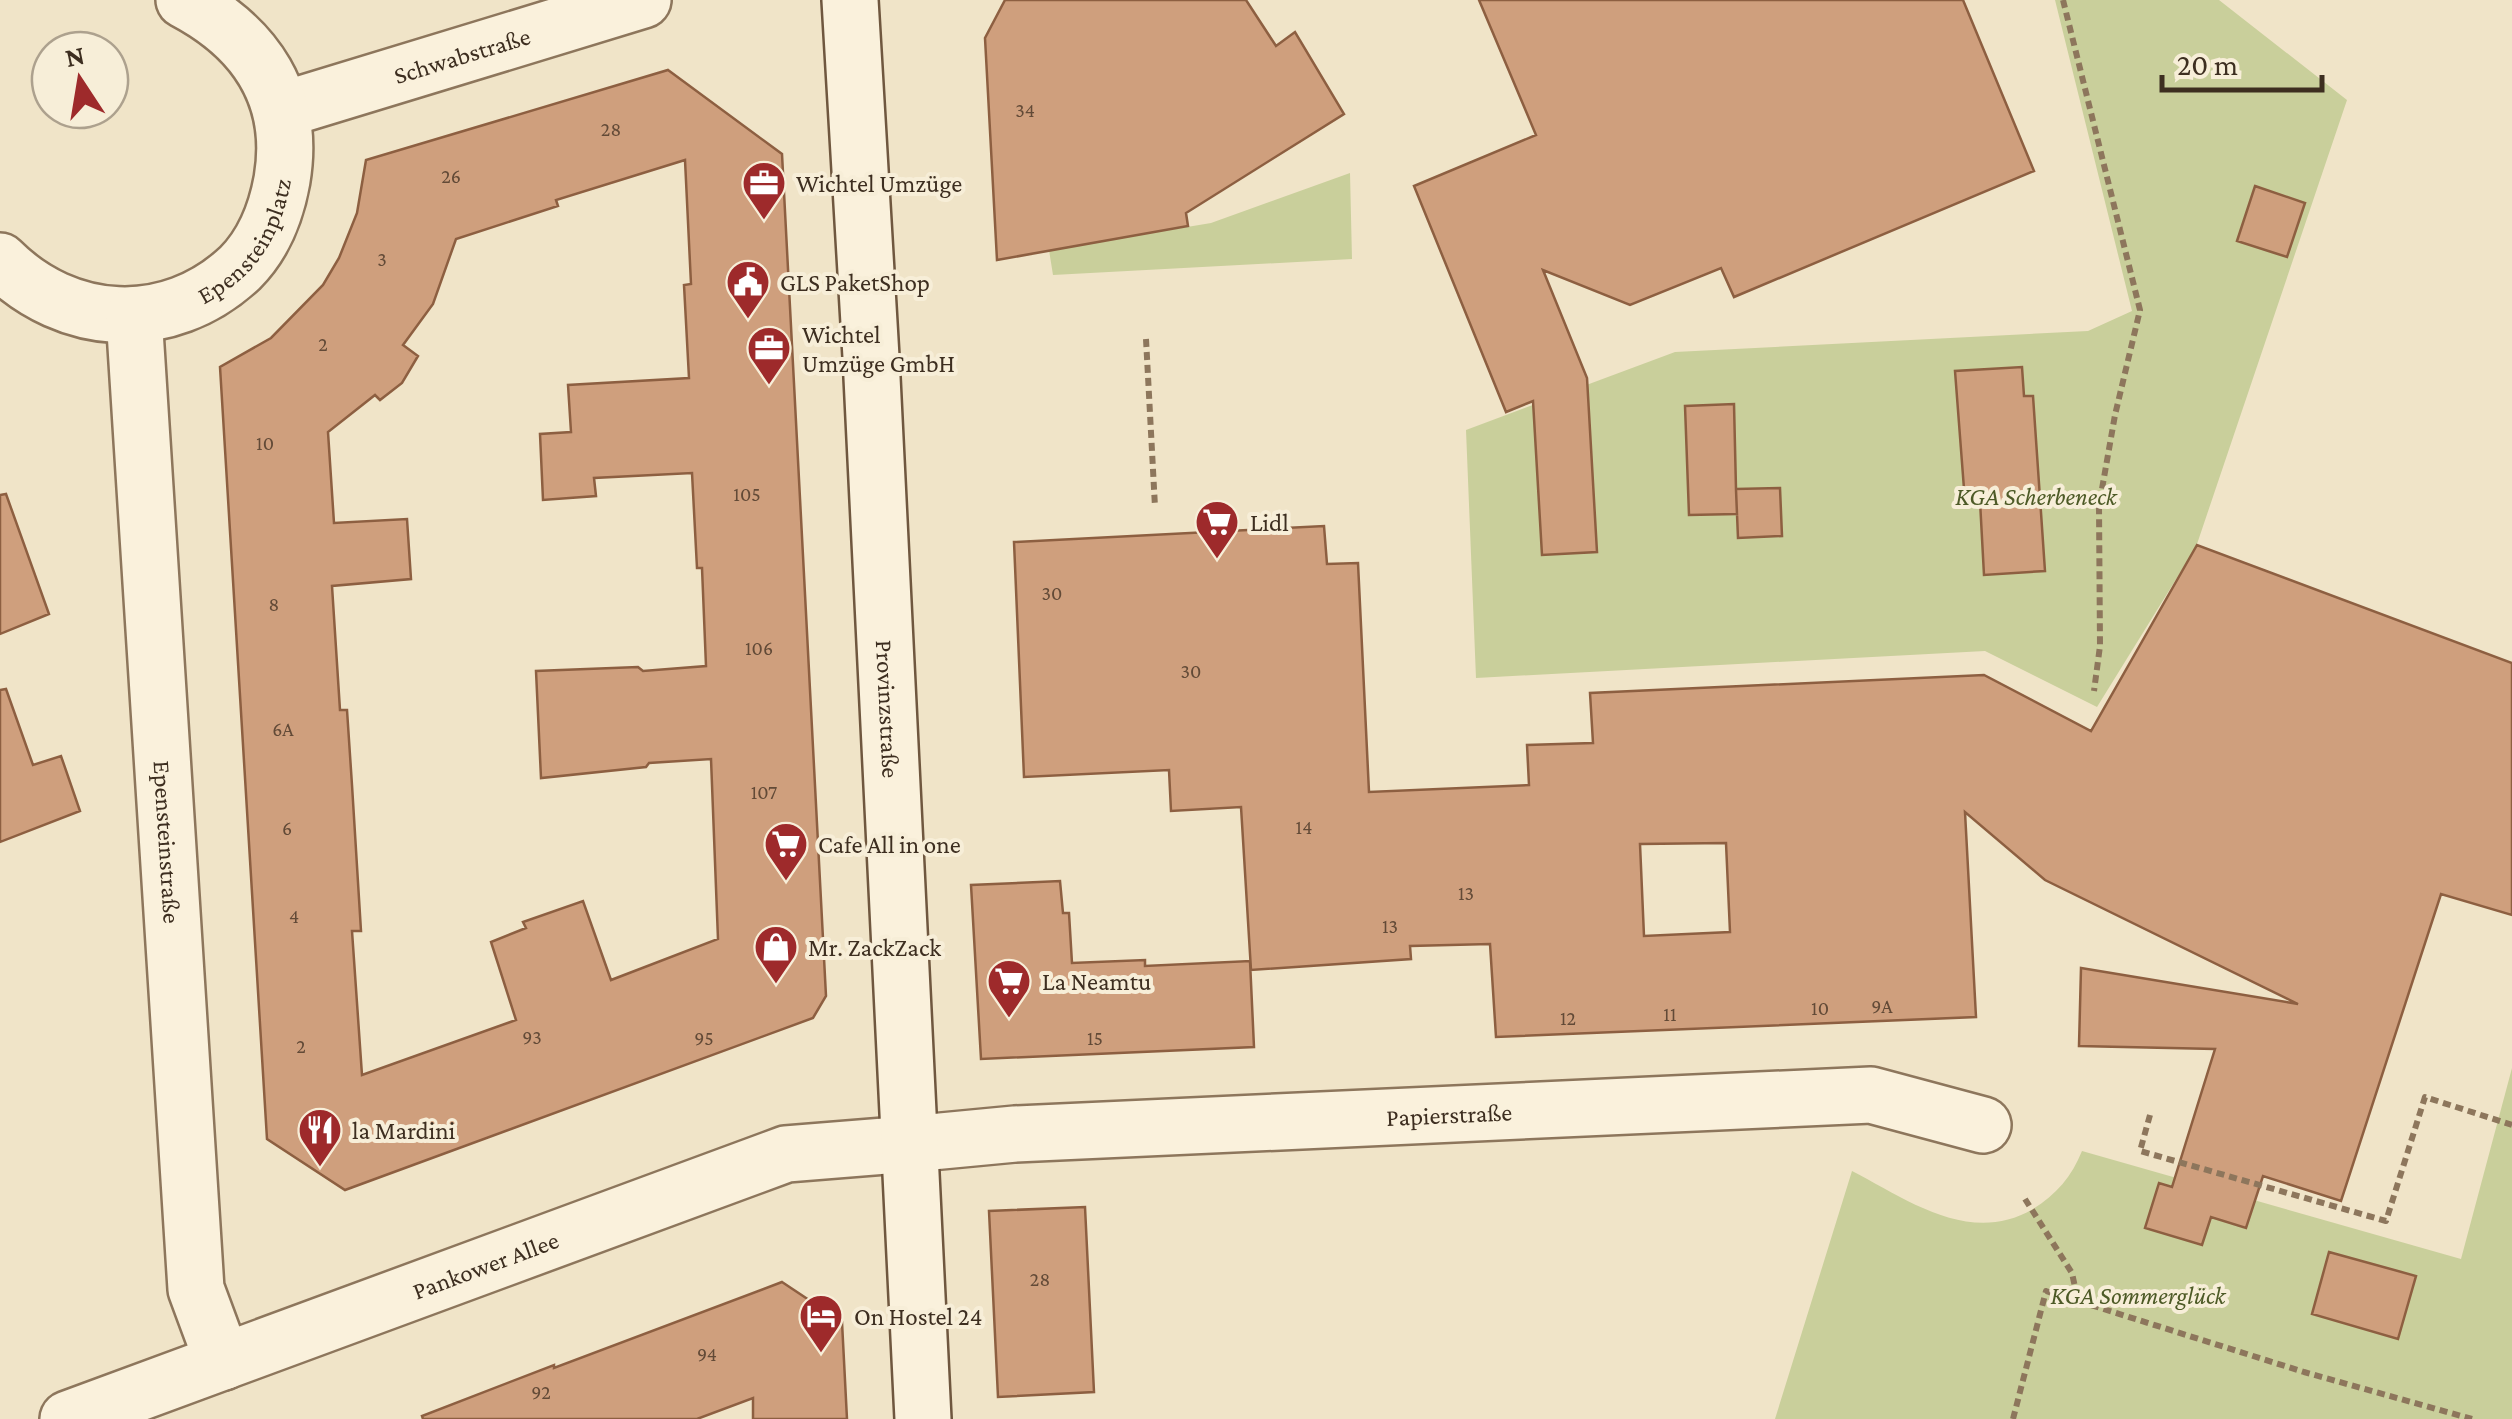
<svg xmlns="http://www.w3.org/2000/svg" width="2512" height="1419" font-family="'Crimson Pro',serif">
<rect width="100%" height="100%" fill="#f0e4c8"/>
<!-- green -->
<path fill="#c9cf9b" d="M2055,0H2219L2347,100L2196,547L2097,707L1985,651L1476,678L1466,430L1675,352L2088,331L2132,311Z
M1350,173L1352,259L1053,275L1049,250L1211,223Z
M2512,1068V1419H1775L1852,1171C1908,1200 1970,1246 2033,1209C2056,1195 2072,1176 2082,1151L2461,1259Z"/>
<!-- building -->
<path fill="#cf9f7d" stroke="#8d5f41" stroke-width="2.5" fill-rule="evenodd" d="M1005,0H1246L1276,46L1295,32L1344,114L1186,213L1188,226L997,260L985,38Z
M1479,0H1963L2034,171L1734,297L1721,268L1630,305L1543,270L1587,378L1597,552L1542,555L1533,401L1506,412L1414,186L1536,135Z
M668,70L782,154L826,996L813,1018L345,1190L267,1139L220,367L271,338L323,285L339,258L357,213L366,160ZM685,160L691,284L684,285L689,378L568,385L571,432L540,434L543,500L596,496L594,478L692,473L697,568H702L706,666L643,671L638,667L536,671L541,778L646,767L649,763L711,759L718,939L611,980L583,901L523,922L526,928L491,942L516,1020L362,1075L352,931H361L352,785L347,710H340L332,586L411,579L407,519L334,523L328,432L375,395L380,400L402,383L418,356L403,345L433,304L456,239L558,206L556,200Z
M2255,186L2305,203L2287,257L2237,241Z
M2022,367L2024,396H2033L2045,571L1984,575L1980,501L1965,502L1955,371Z
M1734,404L1736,489L1780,488L1782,536L1738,538L1736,490L1737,514L1689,515L1685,406Z
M6,494L49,614L0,634V495Z
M1324,526L1327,564L1358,563L1369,792L1529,785L1527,745L1593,743L1590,693L1984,675L2091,731L2197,545L2512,663V915L2441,894L2341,1201L2263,1176L2246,1228L2211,1217L2202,1245L2145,1228L2159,1183L2172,1187L2215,1049L2079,1046L2081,968L2298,1004L2045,880L1965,812L1976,1017L1496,1037L1490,944L1410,946L1411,959L1251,970L1241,807L1171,811L1169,770L1024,777L1014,542ZM1726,843L1730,932L1644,936L1640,844Z
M6,689L33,765L61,756L80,811L0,842V690Z
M1060,881L1063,913H1069L1072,963L1145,960V966L1250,961L1254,1047L981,1059L971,885Z
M1085,1207L1094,1392L998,1397L989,1211Z
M2329,1252L2416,1276L2398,1339L2312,1314Z
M782,1282L842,1322L847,1419H753V1398L697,1419H423L422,1416L554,1365V1368Z"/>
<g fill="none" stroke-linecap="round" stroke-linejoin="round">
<defs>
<g id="minor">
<path id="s1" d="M282,110L643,0"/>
<path id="s2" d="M0,261C67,328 168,335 240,268C264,244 276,213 282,180C296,97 256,38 184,0"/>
<path id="s3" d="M134,315L196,1289L223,1362"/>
<path id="s4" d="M910,1144L1015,1134L1871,1095L1983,1125"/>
</g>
<g id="tertiary">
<path id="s5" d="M68,1419L786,1154L910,1144"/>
</g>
<g id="secondary">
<path id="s6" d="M850,0L871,357L923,1419"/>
</g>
</defs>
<!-- minor casing -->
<use href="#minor" stroke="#8d765c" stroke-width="60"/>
<!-- tertiary casing -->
<use href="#tertiary" stroke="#8d765c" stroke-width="60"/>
<!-- secondary casing -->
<use href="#secondary" stroke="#6f573f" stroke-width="60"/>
<!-- path -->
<path stroke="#8d765c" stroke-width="6" stroke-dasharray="8 5" stroke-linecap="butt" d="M2063,0L2140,310L2115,415L2099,506L2100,646L2094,691
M1146,339L1155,507
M2150,1115L2140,1151L2386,1221L2425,1097L2512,1125
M2025,1199L2072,1273L2078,1301L2304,1372L2472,1419
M2013,1419L2046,1291L2077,1301"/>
<!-- minor -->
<use href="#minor" stroke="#faf1dc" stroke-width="55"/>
<!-- tertiary -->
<use href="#tertiary" stroke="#faf1dc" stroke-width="55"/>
<!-- secondary -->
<use href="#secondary" stroke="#faf1dc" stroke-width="55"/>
</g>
<!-- icons -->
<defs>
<symbol id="office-pin" viewBox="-11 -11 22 30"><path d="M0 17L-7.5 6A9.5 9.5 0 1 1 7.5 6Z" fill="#9e2a2b" stroke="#f7eed8"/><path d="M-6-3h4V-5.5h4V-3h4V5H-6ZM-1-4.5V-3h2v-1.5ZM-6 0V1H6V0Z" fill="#fff"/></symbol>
<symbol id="civic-pin" viewBox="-11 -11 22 30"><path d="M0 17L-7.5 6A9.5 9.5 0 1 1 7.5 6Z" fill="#9e2a2b" stroke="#f7eed8"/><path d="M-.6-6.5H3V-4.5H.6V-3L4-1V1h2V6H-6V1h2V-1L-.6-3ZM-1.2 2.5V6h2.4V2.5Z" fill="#fff"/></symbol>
<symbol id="supermarket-pin" viewBox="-11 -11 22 30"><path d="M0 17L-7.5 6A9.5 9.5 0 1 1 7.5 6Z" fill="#9e2a2b" stroke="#f7eed8"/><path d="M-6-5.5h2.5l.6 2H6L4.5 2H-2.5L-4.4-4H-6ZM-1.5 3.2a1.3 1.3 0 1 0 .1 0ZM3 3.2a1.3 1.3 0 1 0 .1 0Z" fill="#fff"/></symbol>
<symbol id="shop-pin" viewBox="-11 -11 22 30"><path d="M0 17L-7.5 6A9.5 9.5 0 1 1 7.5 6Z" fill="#9e2a2b" stroke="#f7eed8"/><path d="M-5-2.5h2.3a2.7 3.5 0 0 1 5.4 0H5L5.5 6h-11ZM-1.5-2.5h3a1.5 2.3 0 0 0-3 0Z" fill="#fff"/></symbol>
<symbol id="restaurant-pin" viewBox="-11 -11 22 30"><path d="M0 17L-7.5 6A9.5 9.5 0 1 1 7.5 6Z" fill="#9e2a2b" stroke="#f7eed8"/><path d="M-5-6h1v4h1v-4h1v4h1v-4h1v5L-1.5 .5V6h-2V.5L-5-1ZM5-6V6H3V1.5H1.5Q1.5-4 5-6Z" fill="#fff"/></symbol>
<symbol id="hotel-pin" viewBox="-11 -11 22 30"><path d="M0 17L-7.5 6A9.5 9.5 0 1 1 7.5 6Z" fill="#9e2a2b" stroke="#f7eed8"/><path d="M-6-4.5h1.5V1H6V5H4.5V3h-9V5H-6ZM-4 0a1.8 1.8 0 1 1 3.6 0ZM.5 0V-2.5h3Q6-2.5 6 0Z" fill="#fff"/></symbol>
</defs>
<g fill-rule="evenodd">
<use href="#office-pin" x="739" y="158" width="50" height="68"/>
<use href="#civic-pin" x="723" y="257" width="50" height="68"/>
<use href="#office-pin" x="744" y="323" width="50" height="68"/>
<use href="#supermarket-pin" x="1192" y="497" width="50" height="68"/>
<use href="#supermarket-pin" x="761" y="819" width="50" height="68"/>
<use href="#shop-pin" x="751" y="922" width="50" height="68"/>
<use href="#supermarket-pin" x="984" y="956" width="50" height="68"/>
<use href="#restaurant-pin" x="295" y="1105" width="50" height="68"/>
<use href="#hotel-pin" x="796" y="1291" width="50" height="68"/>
</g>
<g text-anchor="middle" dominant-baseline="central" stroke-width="8" stroke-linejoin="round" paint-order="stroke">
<!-- number labels -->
<g font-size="20" fill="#624a37">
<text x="1025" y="110">34</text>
<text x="611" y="129">28</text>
<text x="451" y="176">26</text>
<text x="382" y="259">3</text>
<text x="323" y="344">2</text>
<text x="265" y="443">10</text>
<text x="747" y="494">105</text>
<text x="1052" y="593">30</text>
<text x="274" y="604">8</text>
<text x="759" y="648">106</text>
<text x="1191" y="671">30</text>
<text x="283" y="729">6A</text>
<text x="764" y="792">107</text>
<text x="1304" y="827">14</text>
<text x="287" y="828">6</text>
<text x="1466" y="893">13</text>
<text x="294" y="916">4</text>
<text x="1390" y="926">13</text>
<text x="1882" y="1006">9A</text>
<text x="1820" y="1008">10</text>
<text x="1670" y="1014">11</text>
<text x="1568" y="1018">12</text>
<text x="532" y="1037">93</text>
<text x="704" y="1038">95</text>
<text x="1095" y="1038">15</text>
<text x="301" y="1046">2</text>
<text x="1040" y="1279">28</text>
<text x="707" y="1354">94</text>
<text x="541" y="1392">92</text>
</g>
<!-- street labels -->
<g font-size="25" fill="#3d2e20" stroke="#f7eed8">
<text stroke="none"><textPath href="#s1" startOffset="188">Schwabstraße</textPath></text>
<text stroke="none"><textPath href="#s2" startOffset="292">Epensteinplatz</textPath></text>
<text stroke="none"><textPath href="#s6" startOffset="710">Provinzstraße</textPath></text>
<text stroke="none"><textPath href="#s3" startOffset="528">Epensteinstraße</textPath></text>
<text stroke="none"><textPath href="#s4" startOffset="540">Papierstraße</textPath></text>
<text stroke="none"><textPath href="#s5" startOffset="445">Pankower Allee</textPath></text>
</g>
<!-- poi labels -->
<g font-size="25" fill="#3d2e20" stroke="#f7eed8" text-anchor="start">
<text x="796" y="183">Wichtel Umzüge</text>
<text x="780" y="282">GLS PaketShop</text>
<text x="802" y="334">Wichtel<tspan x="802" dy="29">Umzüge GmbH</tspan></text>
<text x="1250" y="522">Lidl</text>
<text x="818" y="844">Cafe All in one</text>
<text x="808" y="947">Mr. ZackZack</text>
<text x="1042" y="981">La Neamtu</text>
<text x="352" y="1130">la Mardini</text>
<text x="854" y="1316">On Hostel 24</text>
</g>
<!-- park labels -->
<g font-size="25" font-style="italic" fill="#4d5a26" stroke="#f7eed8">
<text x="2036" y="496">KGA Scherbeneck</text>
<text x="2138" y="1295">KGA Sommerglück</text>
</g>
</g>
<!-- north arrow -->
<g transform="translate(80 80) rotate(348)"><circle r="48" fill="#f7eed8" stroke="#ada18e" stroke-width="2.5"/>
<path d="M0-8L18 38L0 25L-18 38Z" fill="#9e2a2b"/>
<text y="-15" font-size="28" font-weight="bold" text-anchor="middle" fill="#3d2e20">N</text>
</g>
<!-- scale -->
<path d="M2162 75v15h160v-15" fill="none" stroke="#3d2e20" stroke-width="5"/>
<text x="2177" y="75" font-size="30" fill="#3d2e20" stroke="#f7eed8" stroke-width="8" paint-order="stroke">20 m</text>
</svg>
